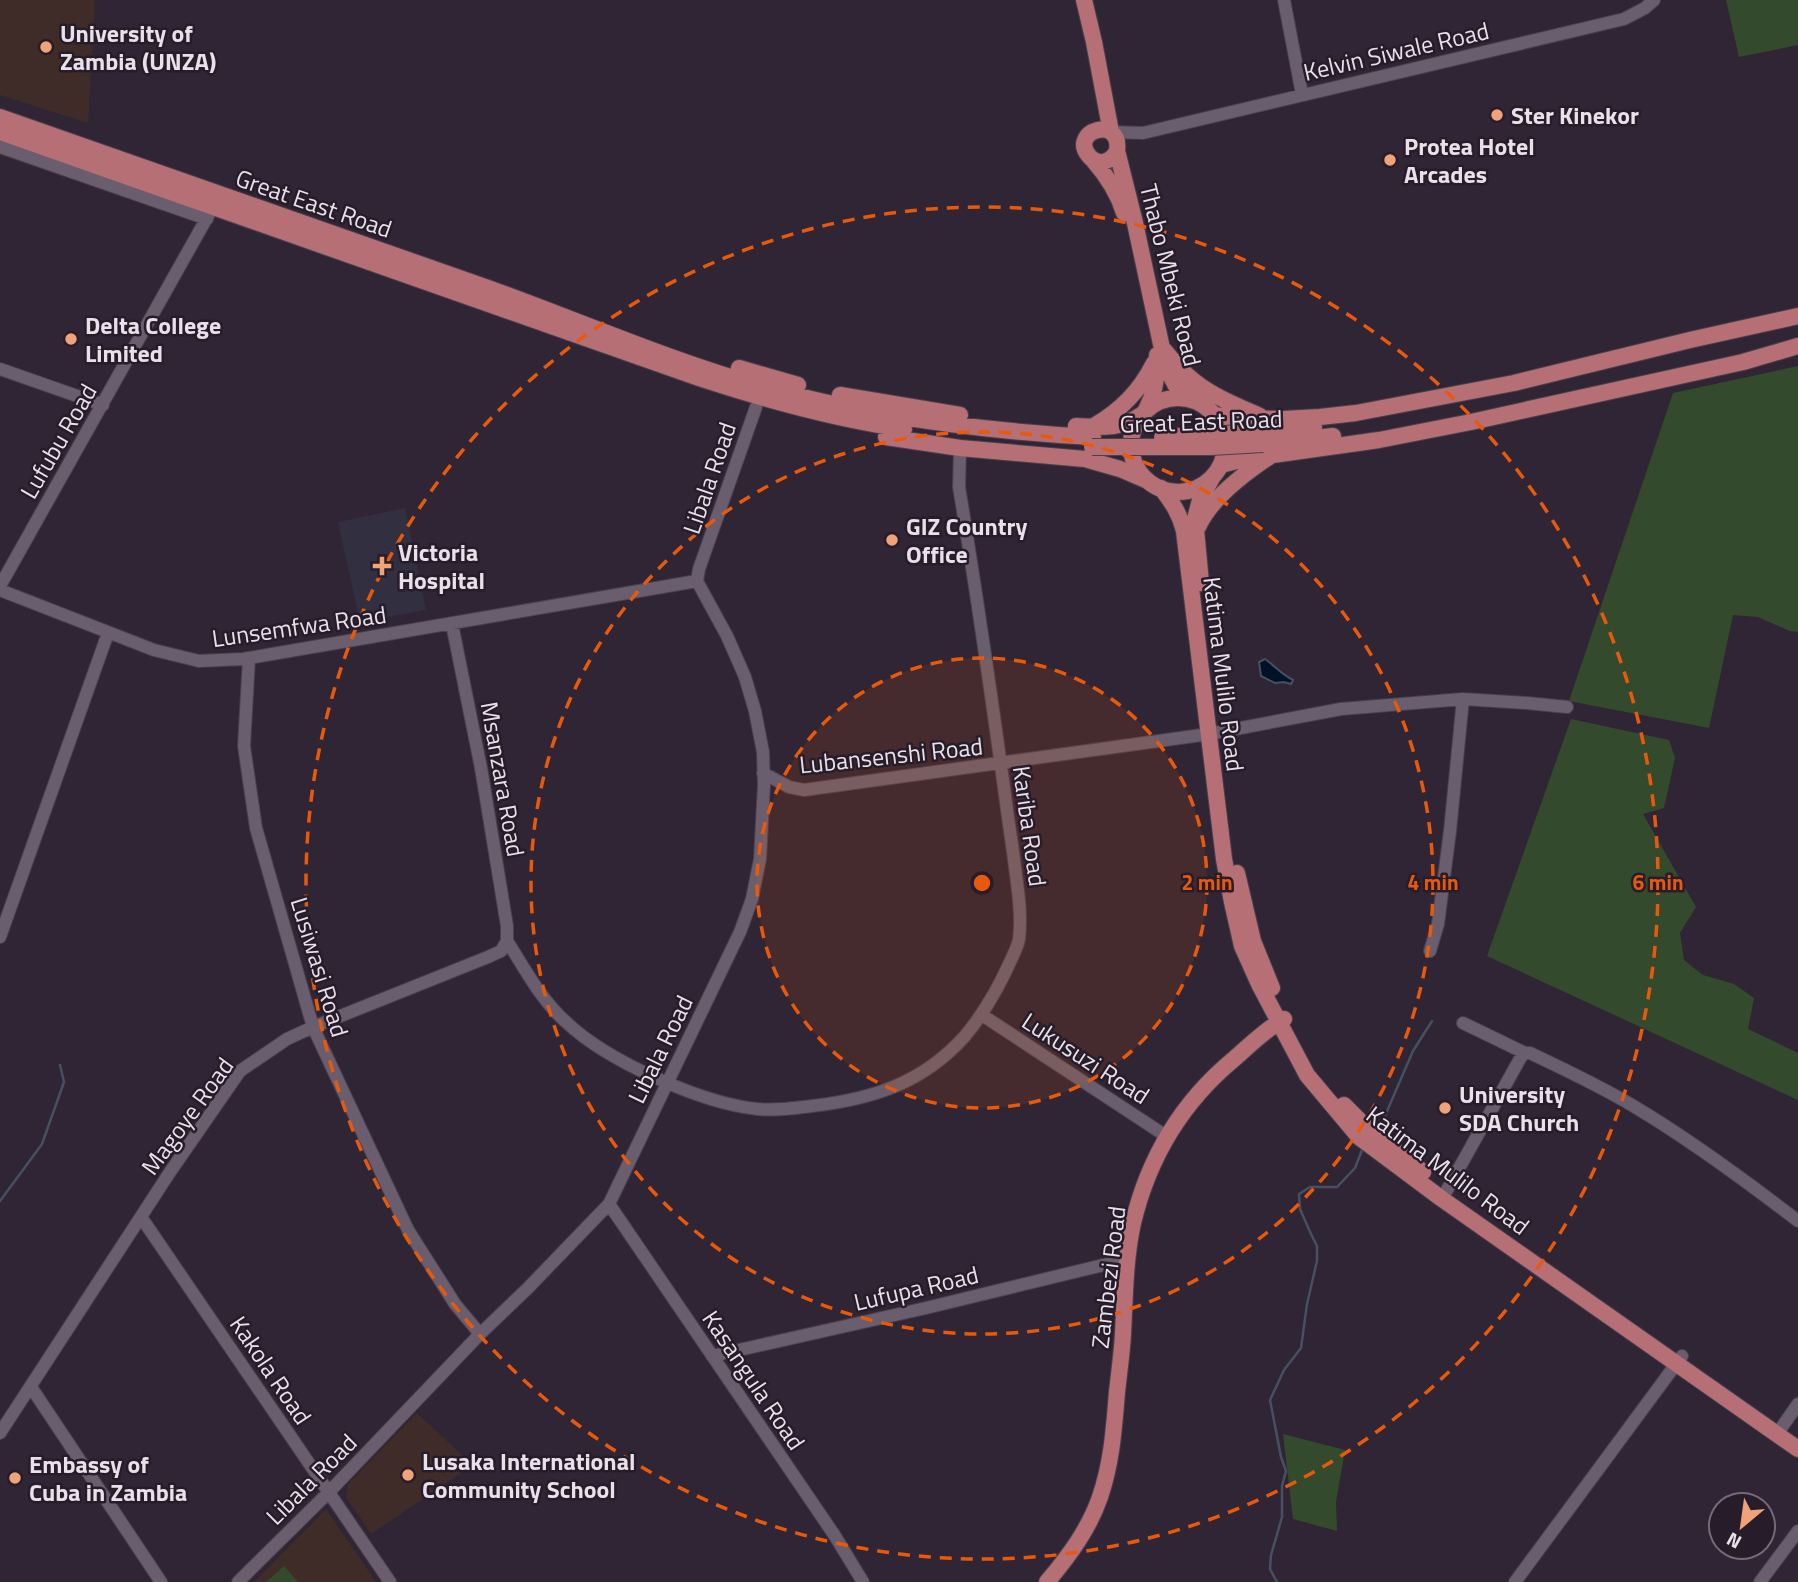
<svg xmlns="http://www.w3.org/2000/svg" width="1798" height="1582" font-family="'Titillium Web',sans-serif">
<rect width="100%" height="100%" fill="#302534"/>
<!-- education -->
<path fill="#3f2c29" d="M0,0H95L88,123L0,95Z
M417,1413L473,1465L371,1534L346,1497L348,1484Z
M326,1509L376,1582H254Z"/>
<!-- medical -->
<path fill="#312f40" d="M405,508L426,610L360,622L338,522Z"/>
<!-- green -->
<path fill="#344a2c" d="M1726,0H1798V45L1739,57Z
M1798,366V632L1790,631L1758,617L1733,615L1709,728L1569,701L1673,393Z
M1571,719L1669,740L1675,758L1664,808L1643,814L1696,907L1680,933L1684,960L1703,975L1734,984L1754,998L1748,1029L1798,1053V1100L1487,956Z
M1283,1434L1345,1450L1336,1502L1337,1531L1293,1519Z
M284,1566L298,1582H266Z"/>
<!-- water -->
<path fill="#001227" stroke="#465062" stroke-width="2" d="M1265,659C1275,666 1282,675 1293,680L1291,684L1284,682L1275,683L1261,676L1259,662Z"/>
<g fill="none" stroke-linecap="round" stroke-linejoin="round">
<!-- stream -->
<path stroke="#465062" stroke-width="2.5" d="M1381,1125L1413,1051L1432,1021
M0,1201L42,1144L64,1082L60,1065
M1277,1582L1270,1569L1271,1555L1282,1517V1486L1286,1471L1281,1457L1270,1400L1284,1370L1301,1348L1307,1304L1317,1261V1246L1311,1234L1300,1209L1299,1194L1310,1187H1337L1355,1168L1362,1150"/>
<defs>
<path id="minor" d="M1284,0L1302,94
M1111,132L1143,133L1624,19L1645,8L1654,0
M0,147L207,219
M0,369L103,405
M0,586L213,207
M0,590L154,650L199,661L243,659L697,581
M452,624L481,768L507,926V941
M249,658L244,746L256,828L313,1027L408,1230L455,1304L480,1334
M763,773L789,787L804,790L1209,734L1341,709L1463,699L1527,703L1567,707
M0,937L108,633
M507,941C525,969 541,1000 566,1022C607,1061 701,1103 757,1109C775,1111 794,1108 812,1106C873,1099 923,1083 965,1036C985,1012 998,989 1011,960C1014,953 1018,946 1019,939C1022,915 1018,891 1015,867C1012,843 1008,819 1005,795C991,693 976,589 959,487L960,448
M1430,951L1438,924L1450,831L1463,699
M982,1015L1166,1136
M1463,1023L1525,1053
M1442,1199L1521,1057L1525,1053H1530C1566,1070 1602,1087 1635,1107C1692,1141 1746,1181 1798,1221
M609,1204L835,1536L863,1582
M141,1217L390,1582
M712,1356L926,1308L1128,1259
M31,1387L161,1582
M0,1433L170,1172L240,1071L287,1039L313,1027L488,957L501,951L507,941
M1777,1434L1798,1404
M238,1582L329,1492L480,1334L528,1288L609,1204L740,932L752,899L760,859L764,785L763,752L755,711L745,677L727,636L697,581L699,569L756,407
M1515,1582L1682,1356
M1760,1582L1798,1531"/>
<path id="major" d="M1084,0L1094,42L1111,132
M0,117C163,174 326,231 488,288C580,321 670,361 764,387C871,417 981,431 1093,437
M0,132L699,378C766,400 834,419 904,429
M1117,151C1111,162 1098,167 1089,156C1068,131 1122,114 1117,151L1135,223L1166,367L1176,386L1196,401
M1093,160C1107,176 1118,193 1124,213
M1164,350C1172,359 1178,368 1187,375C1207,394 1235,405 1260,416
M739,368L798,385
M840,395L960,415
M1131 445a47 47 0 1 1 94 0a47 47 0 1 1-94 0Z
M1146,410C1155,393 1158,373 1157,355
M1215,415L1238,418L1284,419L1320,417L1356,413L1514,383L1690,340L1798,316
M1076,426C1101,427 1120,430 1141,415
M1094,426C1121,410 1140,391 1154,363
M1263,432L1314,427
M886,437L960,448L1085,459L1120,469L1148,481
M1263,444L1333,436
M1221,465L1244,459L1379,440L1471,422L1743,362L1798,346
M1161,488C1172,502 1180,514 1184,531L1224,859L1232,902L1242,946L1259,984L1307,1075L1359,1137L1442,1199L1798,1449
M1198,527C1210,500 1245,473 1269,457
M1201,583L1195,519L1200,500L1212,478
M1237,873L1253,941L1272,988
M1344,1105L1364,1125L1423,1172
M1047,1582C1069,1556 1089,1529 1100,1497C1112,1462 1114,1428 1117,1392C1119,1373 1122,1353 1123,1334C1125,1297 1125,1259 1133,1223C1149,1156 1182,1102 1234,1059C1250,1045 1266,1029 1284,1019"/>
</defs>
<!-- minor casing -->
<use href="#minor" stroke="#4a414d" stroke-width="14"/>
<!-- major casing -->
<use href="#major" stroke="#4a414d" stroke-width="18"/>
<!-- minor -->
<use href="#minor" stroke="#6a5e6e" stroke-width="12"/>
<!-- major -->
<use href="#major" stroke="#b76f76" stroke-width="16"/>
<defs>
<path id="major-bridge" d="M1162,437L1263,432
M1092,447H1211L1263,444"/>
</defs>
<!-- major-bridge casing -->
<use href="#major-bridge" stroke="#4a414d" stroke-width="18" stroke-linecap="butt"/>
<!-- major-bridge -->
<use href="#major-bridge" stroke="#b76f76" stroke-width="16"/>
</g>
<!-- distance rings -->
<circle cx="982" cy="883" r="225" fill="#e8590c" fill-opacity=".12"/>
<g fill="none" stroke="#e8590c" stroke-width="3.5" stroke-dasharray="12 9">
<circle cx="982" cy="883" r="225"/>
<circle cx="982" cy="883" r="451"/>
<circle cx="982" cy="883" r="676"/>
</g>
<!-- markers -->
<g fill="#f0a279" stroke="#261c2a" stroke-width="2.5">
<circle cx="46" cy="47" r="7"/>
<circle cx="1497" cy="115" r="7"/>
<circle cx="1390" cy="160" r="7"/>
<circle cx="71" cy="339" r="7"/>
<circle cx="892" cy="540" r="7"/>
<path d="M378.5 555.5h7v7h7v7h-7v7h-7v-7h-7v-7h7z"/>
<circle cx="1445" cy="1108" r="7"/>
<circle cx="408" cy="1475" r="7"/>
<circle cx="15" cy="1478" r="7"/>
</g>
<g text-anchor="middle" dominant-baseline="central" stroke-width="5" stroke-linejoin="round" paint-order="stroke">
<!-- poi labels -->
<g font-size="24" font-weight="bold" fill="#e8e1ea" stroke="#261c2a" text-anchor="start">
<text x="60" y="33">University of<tspan x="60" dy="28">Zambia (UNZA)</tspan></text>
<text x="1511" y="115">Ster Kinekor</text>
<text x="1404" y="146">Protea Hotel<tspan x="1404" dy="28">Arcades</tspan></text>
<text x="85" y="325">Delta College<tspan x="85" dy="28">Limited</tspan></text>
<text x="906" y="526">GIZ Country<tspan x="906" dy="28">Office</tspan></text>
<text x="398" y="552">Victoria<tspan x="398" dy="28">Hospital</tspan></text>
<text x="1459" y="1094">University<tspan x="1459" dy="28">SDA Church</tspan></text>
<text x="422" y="1461">Lusaka International<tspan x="422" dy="28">Community School</tspan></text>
<text x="29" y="1464">Embassy of<tspan x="29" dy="28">Cuba in Zambia</tspan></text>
</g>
<!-- street labels -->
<g font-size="24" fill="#e8e1ea" stroke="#261c2a">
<text transform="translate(1396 51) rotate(-13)">Kelvin Siwale Road</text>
<text transform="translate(314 203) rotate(19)">Great East Road</text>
<text transform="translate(1171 275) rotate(76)">Thabo Mbeki Road</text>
<text transform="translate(1201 421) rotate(-2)">Great East Road</text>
<text transform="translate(58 441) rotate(-60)">Lufubu Road</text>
<text transform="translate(709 478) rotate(-71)">Libala Road</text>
<text transform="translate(299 626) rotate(-8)">Lunsemfwa Road</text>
<text transform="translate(1224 674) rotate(83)">Katima Mulilo Road</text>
<text transform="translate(891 755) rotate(-6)">Lubansenshi Road</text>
<text transform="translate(503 779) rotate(80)">Msanzara Road</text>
<text transform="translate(1030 826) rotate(82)">Kariba Road</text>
<text transform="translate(320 967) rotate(73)">Lusiwasi Road</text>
<text transform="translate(660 1049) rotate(-64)">Libala Road</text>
<text transform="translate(1086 1058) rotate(33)">Lukusuzi Road</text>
<text transform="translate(187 1116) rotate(-54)">Magoye Road</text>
<text transform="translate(1448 1170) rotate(37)">Katima Mulilo Road</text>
<text transform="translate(1108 1277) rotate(-83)">Zambezi Road</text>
<text transform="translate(916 1288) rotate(-13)">Lufupa Road</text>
<text transform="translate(271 1370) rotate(56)">Kakola Road</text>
<text transform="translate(754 1380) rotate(56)">Kasangula Road</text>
<text transform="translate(311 1479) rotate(-45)">Libala Road</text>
</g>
</g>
<circle cx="982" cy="883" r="10" fill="#e8590c" stroke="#261c2a" stroke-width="3.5"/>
<g font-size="21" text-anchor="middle" font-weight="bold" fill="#e8590c" stroke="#261c2a" stroke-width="5" stroke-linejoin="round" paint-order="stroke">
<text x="1207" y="890">2 min</text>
<text x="1433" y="890">4 min</text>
<text x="1658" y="890">6 min</text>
</g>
<!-- north arrow -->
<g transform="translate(1742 1526) rotate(209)"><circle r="33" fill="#261c2a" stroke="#746b77" stroke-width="2"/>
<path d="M0-5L12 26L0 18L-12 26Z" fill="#f0a279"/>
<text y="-10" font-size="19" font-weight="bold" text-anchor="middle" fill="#e8e1ea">N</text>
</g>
</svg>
